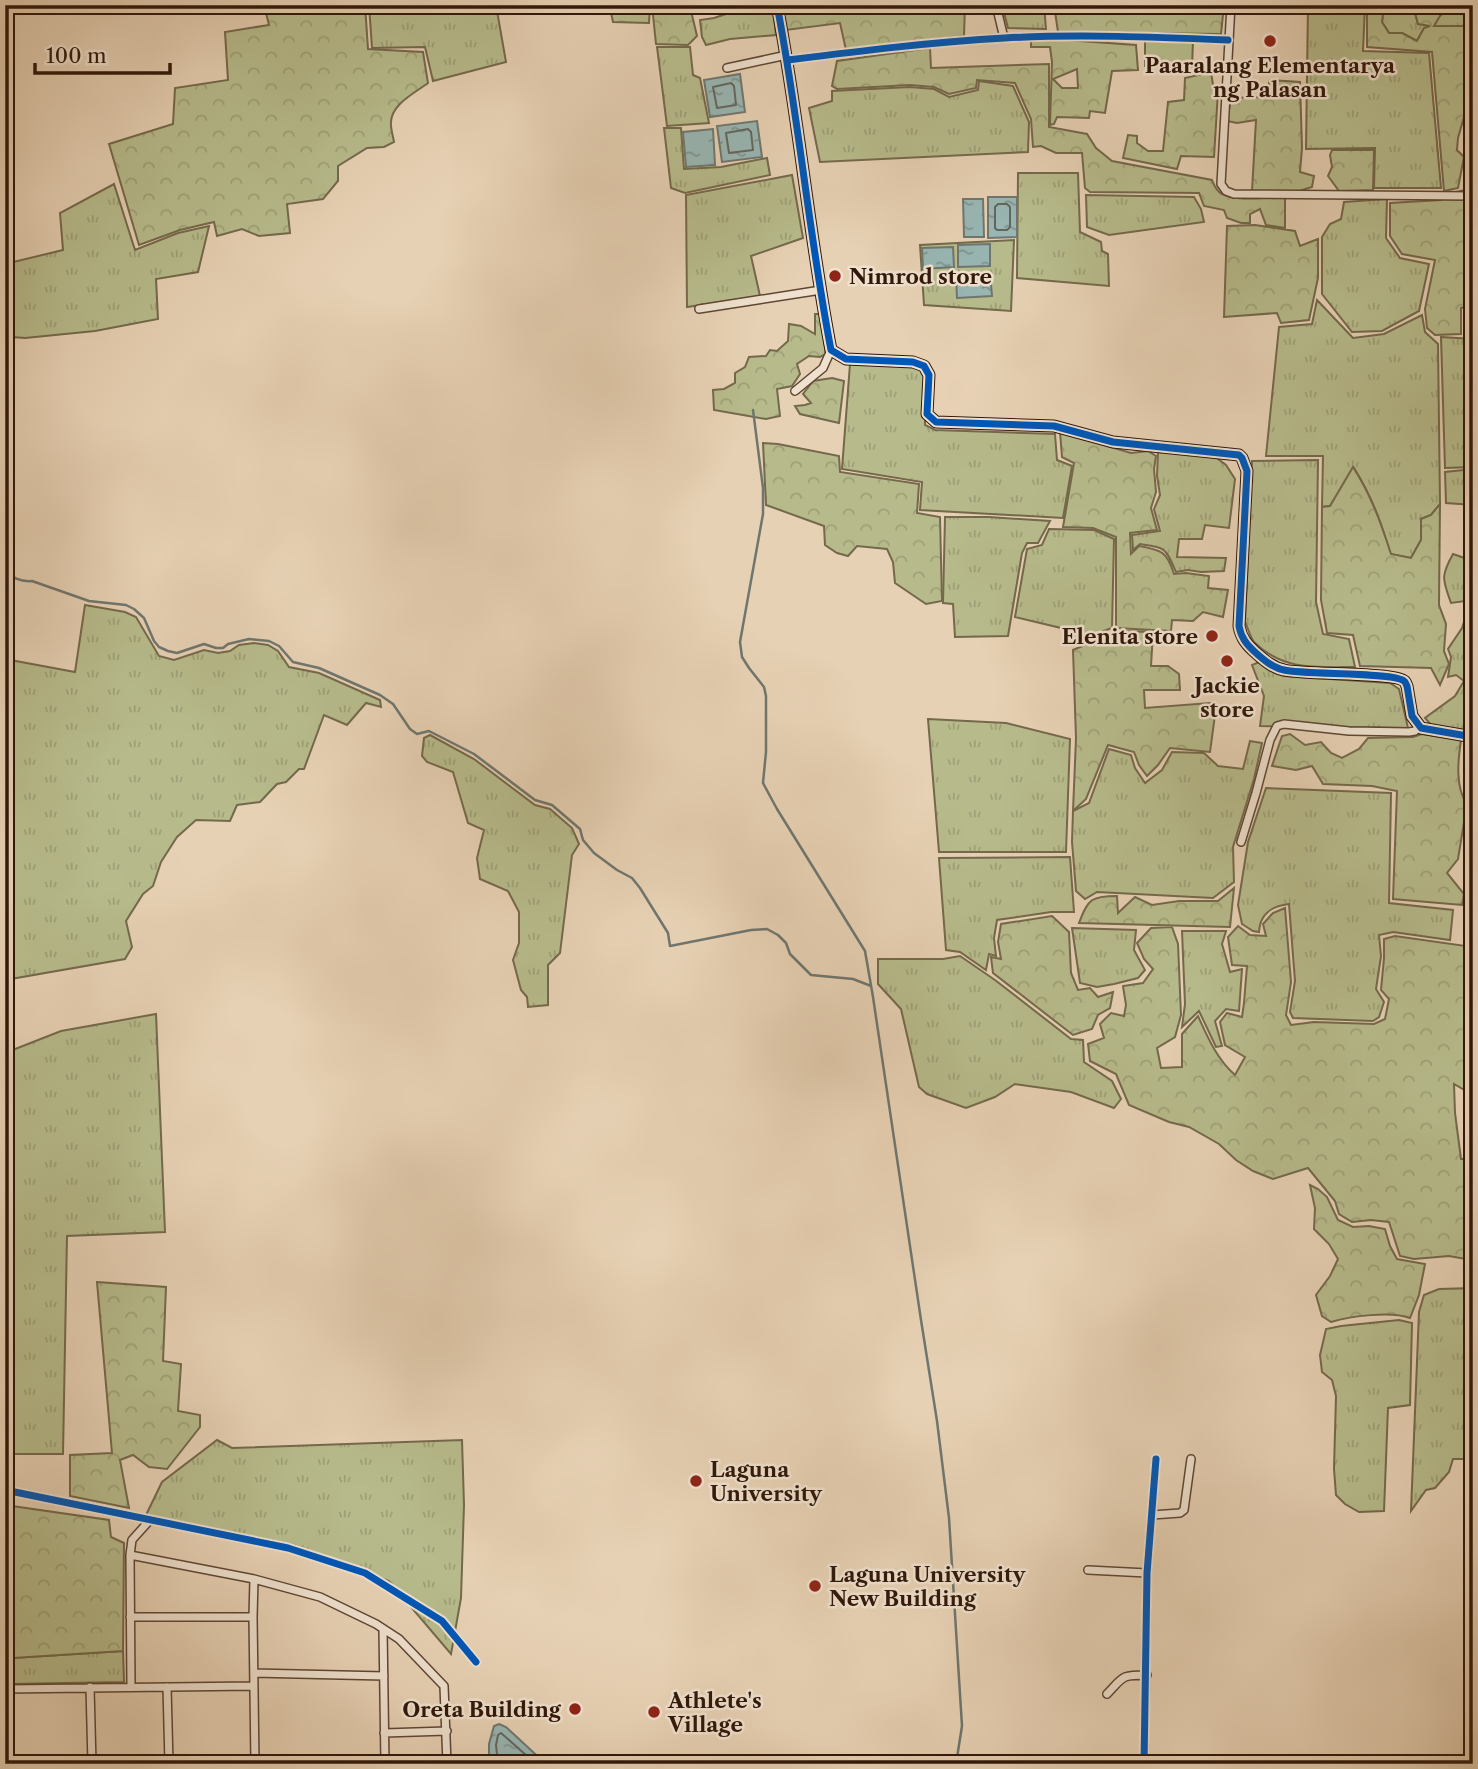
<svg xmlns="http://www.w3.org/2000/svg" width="1478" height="1769" font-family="'Libre Caslon Text',serif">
<defs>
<pattern id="grass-tufts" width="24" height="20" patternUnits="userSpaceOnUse" patternTransform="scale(1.75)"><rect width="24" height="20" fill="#b7bb8c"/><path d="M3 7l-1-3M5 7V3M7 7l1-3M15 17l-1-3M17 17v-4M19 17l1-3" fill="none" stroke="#9ea077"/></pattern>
<pattern id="forest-crowns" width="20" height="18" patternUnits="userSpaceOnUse" patternTransform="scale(1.75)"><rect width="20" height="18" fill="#b7bb8c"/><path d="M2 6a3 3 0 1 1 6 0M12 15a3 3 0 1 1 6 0" fill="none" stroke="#9ea077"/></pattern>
<pattern id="water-ripples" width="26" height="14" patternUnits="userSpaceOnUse" patternTransform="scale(1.75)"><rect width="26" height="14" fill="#98b6b3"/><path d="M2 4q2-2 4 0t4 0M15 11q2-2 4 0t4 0" fill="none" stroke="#7d9390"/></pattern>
</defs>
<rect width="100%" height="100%" fill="#e7d1b4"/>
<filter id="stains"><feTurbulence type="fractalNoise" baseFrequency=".00286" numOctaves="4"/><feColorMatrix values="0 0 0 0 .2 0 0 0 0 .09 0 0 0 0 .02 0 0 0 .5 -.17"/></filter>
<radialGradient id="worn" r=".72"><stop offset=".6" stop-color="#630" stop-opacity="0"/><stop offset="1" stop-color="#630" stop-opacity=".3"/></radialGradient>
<!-- grass -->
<path fill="url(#grass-tufts)" stroke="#74694b" stroke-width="2" d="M369,5H496L506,62L433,81L425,47L372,48Z
M1002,5H1044L1046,29L1008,28Z
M1308,5H1365L1363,51L1429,53L1441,188H1374L1375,148L1306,149Z
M1384,5H1415L1414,9L1418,24L1450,8L1452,5H1466L1473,9V26C1456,27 1440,24 1424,28L1417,41L1402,33H1389L1382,22Z
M773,8L776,35L730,39L706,45L702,37L700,20L714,18L726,14H747Z
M657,47H690L693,75L700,78L709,123L667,126Z
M979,81L1013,86L1029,122L1028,152L820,162L809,108L832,101V91L910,87L934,89L949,97L978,90Z
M664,128H681L684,169L721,167L767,158L770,175L685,193L671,188Z
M1018,173H1078L1080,232L1101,242L1102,251L1108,254L1109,286L1017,278Z
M792,175L803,238L751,256L760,296L687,307L686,195Z
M114,184L135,250L178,233L209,226L198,272L156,279L158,319L95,331L25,338L12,337L5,296V264L63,250L60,213Z
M1086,195L1194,197L1201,209L1204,222L1109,235L1087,227Z
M1387,199L1386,238L1400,258L1429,264L1419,311L1382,331L1352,332L1322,294V237L1330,224L1341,219L1344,202Z
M1014,240L1011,311L924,305L920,245Z
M1317,300L1353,338L1384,334L1422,315L1425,332L1438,344L1440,504L1431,515L1421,519V540L1411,558L1390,554C1382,523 1371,495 1354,468L1330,506L1322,507L1323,456H1266L1279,327L1312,324Z
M1441,337L1473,339V467L1445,468Z
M850,364L908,365L920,368L925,375V425L935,430L1055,434L1057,460L1072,466L1063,518L920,510L922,482L842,469Z
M1158,452L1214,456L1226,465L1235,479L1229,528L1205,525L1202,539H1179L1177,557L1226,558L1224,571L1201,572L1188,570L1176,572C1165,547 1166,548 1140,544L1133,550L1132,535L1160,531L1154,509L1160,495L1157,476Z
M1318,460L1316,602L1323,634L1349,639L1355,667C1317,667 1283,671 1254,642C1250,637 1248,628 1245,622L1252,461Z
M1473,469V505L1446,503L1445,472Z
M945,517H989L1050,521L1038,543H1027L1022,553L1008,636L955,637L953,604L943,603Z
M1049,529L1094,530L1114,539L1112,628L1073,642L1065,629L1015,617L1027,549L1042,545Z
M1453,554L1473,561V600L1451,603C1443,580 1440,577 1453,554Z
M85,605L125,612L136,617L159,656L174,660L204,650L218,653L230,651L239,645L254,643L268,645L278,651L289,667L319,673L380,700L381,707L366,703L347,725L324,715L304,769H299L286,782L277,784L260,802L237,805L230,821L196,820L177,837L161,862L153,886L143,894L126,921L132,947L125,959L5,980V659L75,672Z
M1473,614V733L1432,726L1425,718L1455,696L1464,681L1456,675L1448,677L1451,657L1448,649L1462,628L1466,616Z
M1259,662L1284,676L1390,683L1399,689L1408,728L1260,726L1264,696L1252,665Z
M928,719L1006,723L1070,739L1066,852H939Z
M430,735L474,759L535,805L550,809L572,828L579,844L572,855L560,953L548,965V1005L528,1007L527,997L521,990L513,960L519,943V912L508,891L480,879L477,858L484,830L468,823L453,772L427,762L422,756L424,738Z
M1250,741L1262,743L1254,779L1233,847L1234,882L1213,898L1097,892L1085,899L1076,891L1072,842L1073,811L1089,803L1109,749L1131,755L1135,768L1145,783L1162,770L1172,752L1204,753L1218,766L1243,769Z
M1266,788L1391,793L1389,903L1453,910L1450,940L1393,932L1379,935L1381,956L1376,989L1384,1002L1379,1017L1373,1021L1293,1018L1290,1012L1295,981L1289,904C1272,906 1260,913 1259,932L1253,931L1242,924L1238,905L1248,842Z
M1070,857L1074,912H1051L997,920L994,938L996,956L989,954L986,970L960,952L946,950L939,858Z
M1072,928L1136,930L1134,950L1145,970L1138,978L1114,984L1097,987L1080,983Z
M1182,931H1226L1222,944L1230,972L1242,969L1239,1011L1226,1009L1215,1021L1222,1046L1216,1047L1199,1011L1182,1027L1185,1004Z
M960,956L995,980L1071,1039L1083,1040L1084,1062L1112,1081L1121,1099L1114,1108L1071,1092L1015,1084L995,1097L966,1108L927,1094L919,1087L901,1009L878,984V959H943Z
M156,1014L165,1232L67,1236L63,1454H12L11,1483L5,1481V1053L61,1031Z
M1473,1288V1459H1453L1449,1472L1435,1488L1426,1490L1411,1511L1419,1312L1424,1295L1439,1289Z
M1399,1320L1412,1323L1410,1405L1388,1408L1384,1511L1359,1512L1345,1504L1336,1495L1334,1469L1336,1396L1332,1380L1322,1372L1320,1355L1326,1329L1341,1326Z
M217,1440L232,1448L462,1440L464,1505L461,1598L451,1654L389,1581L294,1545L146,1515L162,1482Z
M123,1651L124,1682L11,1684L13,1658Z"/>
<!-- forest -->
<path fill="url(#forest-crowns)" stroke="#74694b" stroke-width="2" fill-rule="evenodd" d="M264,5H365L368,49L423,52L428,83C415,93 389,105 391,125C391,130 393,136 394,142L384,147L367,148L338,166V181L323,199L287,204L290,233L259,236L242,229L217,236L214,222L180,230L139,245L109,144L173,124L175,88L228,80L225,32L269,25Z
M594,5H650L649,23L613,22L611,13H601Z
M652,5H692V15L697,36L688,45L656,44Z
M781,5H965L964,36L846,50L840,23L786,30Z
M1054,5H1224L1221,34L1058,32Z
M1367,5H1384L1382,22L1389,33H1402L1417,41L1424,28L1430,26L1418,24L1414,9L1415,5H1452L1440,16L1434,26H1473V114L1464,117L1458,138L1457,150L1464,157L1458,188L1444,191L1432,52L1367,47Z
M1051,39L1136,45L1138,70L1112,71L1105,113L1090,111L1089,118L1057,117L1054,124L1050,125L1052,62L1050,47H1031V40ZM1077,69L1078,88H1062L1053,79Z
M930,48L931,68L1049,64V127L1087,134L1096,148L1112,161L1212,180C1214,185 1216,191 1222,194C1235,202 1268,197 1285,197V228L1266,225L1260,209L1250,214V223H1241L1227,218L1224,210L1204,206L1199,193L1090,192L1085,188L1082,153H1056L1041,146L1033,147L1031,119L1015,83L977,80L976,88L949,94L934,87L910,85L837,89L832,86L837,61Z
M1211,72L1214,91H1218L1214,157L1181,156L1177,169L1123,158L1128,135L1137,136V143L1148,151H1163L1168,102L1184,100L1185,78Z
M1270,80L1300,82L1302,148L1300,172L1314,176L1312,187L1296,192L1252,191L1256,120L1237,123L1227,121L1231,98L1265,97Z
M1332,150H1374L1373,190L1339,191L1328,176L1332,167L1330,155Z
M1473,187V305L1461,308V334L1435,335L1427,328L1425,309L1435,260L1402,254L1390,236V203L1441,200L1452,193L1465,190Z
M1255,225L1295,231L1300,246L1318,239V278L1309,320L1281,323L1277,313L1224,317L1227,226Z
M815,314H820L826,354L820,357L809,356L797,364L800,374L792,386L777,389L780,416L766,419L714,410L713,390L724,389L735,383V373L745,367L749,357L766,356L770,350L777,351L788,341L789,324L801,326L815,334Z
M832,378L844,381L839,423L800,414L795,406L805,405L811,403L803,394L813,381Z
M1060,432L1131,453L1148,451L1156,456L1154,469L1156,492L1151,508L1157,530L1130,533L1131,554L1139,546C1161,550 1167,551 1174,574L1186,573L1209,576L1208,588L1228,590L1223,617L1203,612L1193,621L1172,620L1171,631L1116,628V537L1093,528L1063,527L1074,463L1062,457Z
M763,443L778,444L839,456L840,472L919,484L917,513L940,517L942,601L926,604L895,583L893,562L887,549L857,546L848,556L837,553L825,545L824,526L766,505Z
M1353,467C1371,495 1381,523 1391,554L1411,558L1421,540V519L1431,515L1440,504L1439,605L1446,624L1444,651L1449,664L1440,685L1431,668L1360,666L1353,635L1327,633L1321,600L1322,507L1330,506Z
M1118,631L1153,632L1151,666H1168L1179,674L1180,690H1144L1145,708L1210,703L1215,715L1210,752L1170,748L1158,765L1147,776L1139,765L1134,752L1108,745L1086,799L1073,811L1076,738L1073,650Z
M1290,734L1305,745L1321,742L1331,753L1342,758L1359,749L1368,738L1413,737L1422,734L1461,740C1458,760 1455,788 1467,804L1458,859L1447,873L1464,894L1462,905L1393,899L1397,791L1372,786L1323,784L1312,766L1296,770L1272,766L1282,736Z
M1234,888L1230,927L1079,923C1088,899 1091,896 1117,896L1118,913L1135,897L1152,905L1179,901H1218Z
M1285,908L1291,982L1286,1015L1291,1025L1314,1022L1374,1024L1385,1019L1389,999L1381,990L1384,958V939L1395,936L1473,947V1095L1454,1084L1455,1113L1461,1159H1473V1257L1471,1260L1449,1256L1414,1259L1400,1256L1389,1222L1371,1220L1352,1222L1339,1214L1335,1201L1308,1168L1273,1179L1253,1171L1236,1160L1219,1144L1189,1127L1169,1122L1129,1105L1116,1074L1090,1061L1088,1044L1104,1038L1100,1024L1111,1013L1124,1016L1126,1005L1123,986L1143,983L1153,969L1144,959L1137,943L1151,928L1172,927L1178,944L1181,1015L1175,1037L1157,1048L1161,1068L1182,1067V1034L1198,1016C1208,1038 1217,1059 1235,1075L1245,1057L1225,1045L1220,1022L1227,1013L1242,1017L1244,1003L1247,966L1232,965L1228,937L1238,926L1250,935L1266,936L1263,924L1273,913Z
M1052,916L1069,932L1071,973L1078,990L1090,988L1098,997L1113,992L1110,1008L1098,1015L1092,1029L1073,1035L993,973L991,957L1001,959L998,942L1001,924Z
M1310,1185L1318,1189L1327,1197L1338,1220L1353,1227L1369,1226L1385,1229L1390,1246L1397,1259L1425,1264L1419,1295L1410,1318C1391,1311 1351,1316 1331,1322L1322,1316L1316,1295L1330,1276L1338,1259L1329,1244L1314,1229L1315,1208Z
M97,1282L166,1287L163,1361L181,1364L178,1411L200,1415V1427L167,1469L149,1467L133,1455L120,1460L129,1508L70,1496V1455L112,1453Z
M12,1506L109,1520L111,1537L124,1543L123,1651L13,1658Z"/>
<!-- pitch -->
<path fill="#b7bb8c" stroke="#74694b" stroke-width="2" d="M1145,41H1193L1192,67L1145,66Z"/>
<!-- water -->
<path fill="url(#water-ripples)" stroke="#6f766f" stroke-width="2" d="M740,74L745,112L710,117L704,80Z
M757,121L762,157L722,162L717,126Z
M713,129L715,165L686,167L683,132Z
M988,197H1017V237L988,238Z
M963,199H983L984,237H964Z
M990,244V266L958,267V245Z
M953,247L954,267L923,269L922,248Z
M990,273L992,296L957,298L956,276Z
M499,1724L506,1727L546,1764H494L489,1759V1744L494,1726Z"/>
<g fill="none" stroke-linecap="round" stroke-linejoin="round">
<!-- shore -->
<path stroke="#64665e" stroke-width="2" d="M731,83L734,86L736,105L717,108L713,87Z
M748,129L751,132L753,150L729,153L726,133Z
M998,204H1007L1010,207V227L1007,230H997L995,228V207Z
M498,1764L496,1745L498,1735L501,1733L536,1764"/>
<!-- stream -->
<path stroke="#6f766f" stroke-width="2.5" d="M753,410L763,488V514L740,642L742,657L749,668L764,687L766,696V752L763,783L777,809L865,951L873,997L921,1320L937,1421L949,1518L962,1726L956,1764
M5,570C13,578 20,582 32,581L89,601L126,605L134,609L144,618L154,641L159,647L168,651L177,653L204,644L216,648H223L228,644L249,639L269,641L279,646L293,662L319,668L380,695L393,704L410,729L417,734L429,731L474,754L535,800L552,805L580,829L583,840L594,853L617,870L632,878L640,888L668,933L670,946L751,930L767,929L778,935L786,943L790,954L811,975L853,979L871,986"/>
<defs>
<path id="street" d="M996,5L1004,38
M1231,5L1221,184L1226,191L1234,194L1473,196
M788,60C860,51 932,42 1005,38C1079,34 1154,37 1228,40
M727,68L787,55
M699,309L821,290
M795,391L823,368L831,350
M1241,842L1256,793L1270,740L1277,726L1284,724L1349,731L1409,732L1415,731L1419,726
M5,1490L288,1548L365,1573L442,1621L476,1662
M1152,1515L1180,1513L1184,1510L1191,1459
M130,1555L254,1579L320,1597L376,1624L399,1639L444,1686L447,1764
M1088,1570L1147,1573
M254,1579L253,1617L255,1764
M130,1617H253
M383,1629L385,1764
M254,1673L384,1676
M90,1687L92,1764
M131,1687L130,1555L132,1540L150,1520
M167,1687L169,1764
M5,1689L253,1686
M1107,1694C1124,1676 1121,1675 1147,1675
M384,1733L447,1731
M5,1737L6,1764
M255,1759L385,1761
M1144,1764L1147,1573L1156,1459"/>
<path id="secondary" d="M777,5C799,119 809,236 831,350L846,359L913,362L924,366L929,375L927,414L936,422L1054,426L1113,442L1239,455L1242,458L1247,471L1239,626C1241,638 1247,645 1256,653C1264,660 1273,668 1284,670C1304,675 1395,672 1404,681C1406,682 1406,685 1407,686L1412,716L1421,728L1473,737"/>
</defs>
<!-- street casing -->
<use href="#street" stroke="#5e4634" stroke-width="10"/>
<!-- secondary casing -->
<use href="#secondary" stroke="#31170a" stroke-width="13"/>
<!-- street -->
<use href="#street" stroke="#efe1ce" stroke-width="7"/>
<!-- secondary -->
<use href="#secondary" stroke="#efe1ce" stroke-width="10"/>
<defs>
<path id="cycleway" d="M777,5C799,119 809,236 831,350L846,359L913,362L924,366L929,375L927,414L936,422L1054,426L1113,442L1239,455L1242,458L1247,471L1239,626C1241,638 1247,645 1256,653C1264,660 1273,668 1284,670C1304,675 1395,672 1404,681C1406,682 1406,685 1407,686L1412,716L1421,728L1473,737
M788,60C860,51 932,42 1005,38C1079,34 1154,37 1228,40
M5,1490L288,1548L365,1573L442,1621L476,1662
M1144,1764L1147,1573L1156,1459"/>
</defs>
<!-- cycleway casing -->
<use href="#cycleway" stroke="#efe1ce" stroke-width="11"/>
<!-- cycleway -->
<use href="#cycleway" stroke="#0057b8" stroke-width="7"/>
</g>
<!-- markers -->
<g fill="#8f2418" stroke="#efe1ce" stroke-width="2.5">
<circle cx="1270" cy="41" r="7"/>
<circle cx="835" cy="276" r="7"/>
<circle cx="1212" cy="636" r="7"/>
<circle cx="1227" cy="661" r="7"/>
<circle cx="696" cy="1481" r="7"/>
<circle cx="815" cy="1586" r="7"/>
<circle cx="575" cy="1709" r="7"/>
<circle cx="654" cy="1712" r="7"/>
</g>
<g text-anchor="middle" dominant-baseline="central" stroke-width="5" stroke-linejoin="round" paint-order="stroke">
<!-- poi labels -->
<g font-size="21" font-weight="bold" fill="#31170a" stroke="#efe1ce" text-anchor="start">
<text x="1270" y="65" text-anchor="middle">Paaralang Elementarya<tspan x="1270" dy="24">ng Palasan</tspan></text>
<text x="849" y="276">Nimrod store</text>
<text x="1198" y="636" text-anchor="end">Elenita store</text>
<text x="1227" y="685" text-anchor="middle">Jackie<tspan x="1227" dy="24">store</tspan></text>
<text x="710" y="1469">Laguna<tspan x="710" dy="24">University</tspan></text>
<text x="829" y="1574">Laguna University<tspan x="829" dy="24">New Building</tspan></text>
<text x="668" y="1700">Athlete's<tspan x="668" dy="24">Village</tspan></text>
<text x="561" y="1709" text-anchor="end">Oreta Building</text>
</g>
</g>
<!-- margin -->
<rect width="1478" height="1769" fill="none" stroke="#e7d1b4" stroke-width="28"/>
<rect x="7" y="7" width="1464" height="1755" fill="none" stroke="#31170a" stroke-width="3.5"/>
<rect x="14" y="14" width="1450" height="1741" fill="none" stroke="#31170a" stroke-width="2"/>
<!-- scale -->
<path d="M35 63v10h135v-10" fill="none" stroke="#31170a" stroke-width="3.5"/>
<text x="46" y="63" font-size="21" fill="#31170a" stroke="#efe1ce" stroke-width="5" paint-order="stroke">100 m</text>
<rect width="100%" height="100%" filter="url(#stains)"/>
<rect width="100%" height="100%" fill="url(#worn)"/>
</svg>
